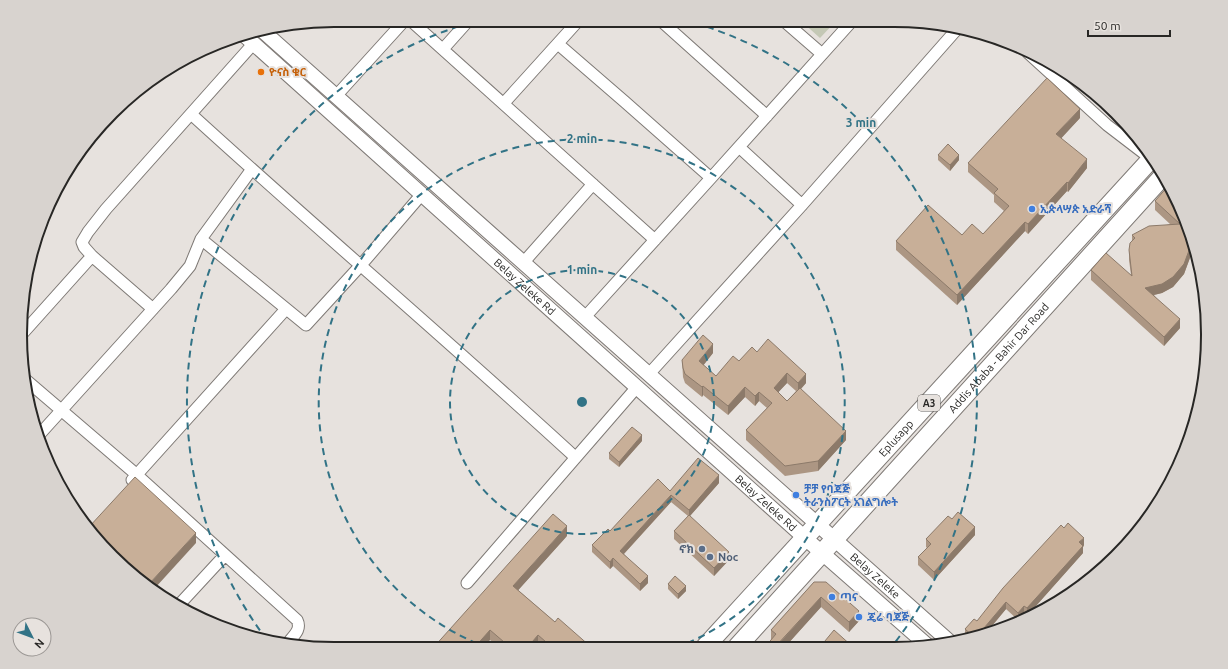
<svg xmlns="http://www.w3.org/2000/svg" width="1228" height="669" font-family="Ubuntu,'Noto Sans Ethiopic',sans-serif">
<rect width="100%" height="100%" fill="#e7e2de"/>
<!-- green -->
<path fill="#c4c8b5" d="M801,21H836L820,38Z"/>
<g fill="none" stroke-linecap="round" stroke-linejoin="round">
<defs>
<path id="minor" d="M410,20L655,240
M660,20L767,116
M784,21L822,54
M558,44L625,102L711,178
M443,49L469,20
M1028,53L1107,125L1154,161
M336,96L405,20
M504,103L579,20
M191,114C318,230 449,341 575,457
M739,147L802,205
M201,239L306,325L361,265L422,194
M523,263L593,184
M153,309L92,256L84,247L82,242L88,232L106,209L254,43
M585,317L711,178L852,21
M23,333L92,256
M649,374L802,205L958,28
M26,380L137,475L297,620C302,630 293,636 287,644
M39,435L171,289L190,266L201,239L252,169
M132,480L286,309
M467,583L637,387
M177,607L225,555"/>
<g id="tertiary">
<path id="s1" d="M264,32L951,643"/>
<path id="s2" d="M244,35L805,538L928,646"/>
</g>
<g id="trunk">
<path id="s3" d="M705,647L1152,158"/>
<path id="s4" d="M737,647L1163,176"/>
</g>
</defs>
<!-- minor casing -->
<use href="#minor" stroke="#7e7975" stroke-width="13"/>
<!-- tertiary casing -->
<use href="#tertiary" stroke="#7e7975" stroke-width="16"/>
<!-- trunk casing -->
<use href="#trunk" stroke="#7e7975" stroke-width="20"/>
<!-- minor -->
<use href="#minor" stroke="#fff" stroke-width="11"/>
<!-- tertiary -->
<use href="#tertiary" stroke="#fff" stroke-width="14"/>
<!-- trunk -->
<use href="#trunk" stroke="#fff" stroke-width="18"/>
</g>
<!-- wall -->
<path fill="#ac9683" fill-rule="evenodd" d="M1050,62L1067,74L1064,77L1050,64Z
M1080,118L1061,138L1087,168L1068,192L1067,191L1028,234L1025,231L957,305L896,250V241L962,235L983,234L1004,211L994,202V195L968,172V163Z
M938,155L959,160L950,171L938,160Z
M1169,185L1191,255L1184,274L1173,287L1162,293L1154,295L1180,328L1164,346L1091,280V270L1131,275L1129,260V250L1132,240V235L1170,224L1155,210V201Z
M757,352L806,383L801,389L846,440L818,471L785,476L746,440V430L767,408L759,401L755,406L745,397L728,415L703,395L702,397L685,383L683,377L682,360L713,353L703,365L716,376ZM787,383L796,391L787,401L778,392Z
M642,441L619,467L609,459V453Z
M719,483L690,516L729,560L714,576L674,539V531L688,516L671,502L624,554L648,583L640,591L613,566L610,569L592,552V545L610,531L670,491Z
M952,519L975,535L934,580L918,565V557L927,548L926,547V539Z
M1064,528L1084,545L1083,547V553L1027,616L1024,613L1018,620L1006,609L988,631L990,633L967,639L965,636V629L977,621Z
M567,536L518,590L555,622L591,647L542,648L538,644L535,648H500L490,640L433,648Z
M814,582L859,621L849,632L821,607L785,647H765L771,640V630Z
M668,584L686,591L678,599L668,589Z"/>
<!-- shaded-wall -->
<path fill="#8c7a6a" d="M1064,72L1067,74L1064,77Z
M1080,109V118L1056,144V134Z
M959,155V160L950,171V165Z
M1087,159V168L1068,192V183Z
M1067,182V191L1028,234V224Z
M1025,222V231L957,305V295Z
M1193,243L1196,250L1191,255L1184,274L1173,287L1162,293L1145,297V288Z
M1180,319V328L1164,346V337Z
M713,344V353L699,371V361Z
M787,373V383L774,397V388Z
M806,374V383L798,392V383Z
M703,386V395L702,397V387Z
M745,387V397L728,415V406Z
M759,392V401L755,406V396Z
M846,431V440L818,471V461Z
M642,435V441L619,467V462Z
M719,475V483L689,517V510Z
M671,495V502L620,558V551Z
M567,526V536L513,596V586Z
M975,527V535L934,580V572Z
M196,533V543L155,588L149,584Z
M1084,538V545L1083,547V553L1027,616V608L1079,542Z
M729,552V560L714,576V568Z
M613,558V566L610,569V562Z
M648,576V583L640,591V584Z
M686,586V591L678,599V594Z
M821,597V607L785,647H776Z
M1006,602V609L985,634L984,628Z
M1024,606V613L1018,620V613Z
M859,611V621L849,632V622Z
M490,630V640L483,648H474Z
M538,635V644L535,648H527Z"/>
<!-- building -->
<path fill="#c8af98" stroke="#8c7a6a" d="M1047,78L1080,109L1056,134L1087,159L1068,183L1067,182L1028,224L1025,222L957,295L896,241L928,205L962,235L972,224L983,234L1009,206L994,193L998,189L968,163Z
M948,144L959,155L950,165L938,155Z
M1169,185L1175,195L1193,243L1191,245L1184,264L1173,277L1162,284L1145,288L1180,319L1164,337L1091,270L1106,253L1132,276L1129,250L1130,243L1135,238L1132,235L1149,226L1180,224L1155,201Z
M703,335L713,344L699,361L716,376L733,356L739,361L752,347L757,352L768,339L806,374L798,383L787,373L774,388L787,401L800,388L846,431L818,461L785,466L746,430L772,403L759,392L755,396L745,387L728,406L703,386L702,387L685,374L683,368L682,360Z
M632,427L642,435L619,462L609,453Z
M698,458L719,475L689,510L671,495L620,551L648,576L640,584L613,558L610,562L592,545L608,529L610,531L658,479L670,491Z
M135,477L196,533L149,584L98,542L89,527Z
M958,512L975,527L934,572L918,557L931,544L926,539L948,516L952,519Z
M553,514L567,526L513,586L555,622L558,618L591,647L553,648L538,635L527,648H511L490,630L474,648H433Z
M689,515L729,552L714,568L674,531Z
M1068,523L1084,538L1079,542L1083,546L1027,608L1024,606L1018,613L1006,602L984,628L990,633L974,637L965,629L974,619L977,621L1003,588L1061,525L1064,528Z
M675,576L686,586L678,594L668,584Z
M814,582H826L859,611L849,622L821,597L776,646L777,647H765L776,634L771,630Z
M834,630L853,647H820Z"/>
<!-- distance rings -->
<g fill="none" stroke="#327386" stroke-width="2" stroke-dasharray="7 5">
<circle cx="582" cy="402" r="132"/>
<path d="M488 648A263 263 0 1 1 678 647"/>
<path d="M267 640A395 395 0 0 1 480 20M684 20A395 395 0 0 1 893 645"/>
</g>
<!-- markers -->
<circle fill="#e8710a" stroke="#e7e2de" stroke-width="1.5" cx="261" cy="72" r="4"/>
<g fill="#3f7fe0" stroke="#e7e2de" stroke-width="1.5">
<circle cx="1032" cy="209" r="4"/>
<circle cx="796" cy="495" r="4"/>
<circle cx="832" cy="597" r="4"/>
<circle cx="859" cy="617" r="4"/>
</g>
<g fill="#5c6f8a" stroke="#e7e2de" stroke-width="1.5">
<circle cx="702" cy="549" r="4"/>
<circle cx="710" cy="557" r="4"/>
</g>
<g text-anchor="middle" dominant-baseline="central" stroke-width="4" stroke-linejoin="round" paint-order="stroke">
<!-- shield labels -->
<rect fill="#e7e2de" stroke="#615f5c" stroke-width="1" x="918" y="395" width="22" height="16" rx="3"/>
<g font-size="10" font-weight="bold" fill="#282725">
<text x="929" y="403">A3</text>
</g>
<!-- food labels -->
<g font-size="11" font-weight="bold" fill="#c56008" stroke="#e7e2de" text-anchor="start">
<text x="269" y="72">ዮናስ ቁር</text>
</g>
<!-- shop labels -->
<g font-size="11" font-weight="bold" fill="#366cbe" stroke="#e7e2de" text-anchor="start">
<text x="1040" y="209">ኢጵላሣጵ አድራሻ</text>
<text x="804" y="489">ቻቻ የባጃጅ<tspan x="804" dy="13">ትራንስፖርት አገልግሎት</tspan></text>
<text x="840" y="597">ጣና</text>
<text x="867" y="617">ጄሬ ባጃጅ</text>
</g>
<!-- street labels -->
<g font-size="11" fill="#282725" stroke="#e7e2de">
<text stroke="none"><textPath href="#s2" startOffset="377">Belay Zeleke Rd</textPath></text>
<text stroke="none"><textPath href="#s4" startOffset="390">Addis Ababa - Bahir Dar Road</textPath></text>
<text stroke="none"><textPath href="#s3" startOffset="283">Eplusapp</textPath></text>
<text stroke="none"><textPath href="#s2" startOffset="701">Belay Zeleke Rd</textPath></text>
<text stroke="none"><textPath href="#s1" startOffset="818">Belay Zeleke</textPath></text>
</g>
<!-- service labels -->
<g font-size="11" font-weight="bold" fill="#4e5e75" stroke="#e7e2de" text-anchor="end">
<text x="694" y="549">ኖክ</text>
<text x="718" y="557" text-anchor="start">Noc</text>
</g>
</g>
<!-- crop -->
<path d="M0 0H1228V669H0ZM334 27H894A307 307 0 0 1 1201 334V335A307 307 0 0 1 894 642H334A307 307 0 0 1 27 335V334A307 307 0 0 1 334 27Z" fill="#d8d3cf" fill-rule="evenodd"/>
<path fill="none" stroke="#282725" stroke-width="2" d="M334 27H894A307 307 0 0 1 1201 334V335A307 307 0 0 1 894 642H334A307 307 0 0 1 27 335V334A307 307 0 0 1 334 27Z"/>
<circle cx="582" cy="402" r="6" fill="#327386" stroke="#e7e2de" stroke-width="2"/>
<g font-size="12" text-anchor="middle" font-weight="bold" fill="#327386" stroke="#e7e2de" stroke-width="4" stroke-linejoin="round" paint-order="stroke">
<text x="861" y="127">3 min</text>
<text x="582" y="143">2 min</text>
<text x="582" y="274">1 min</text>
</g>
<!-- north arrow -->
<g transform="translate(32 637) rotate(132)"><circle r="19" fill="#e7e2de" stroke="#9b9794"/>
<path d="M0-3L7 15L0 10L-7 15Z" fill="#327386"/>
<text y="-6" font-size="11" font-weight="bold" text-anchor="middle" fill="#282725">N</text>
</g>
<!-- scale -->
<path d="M1088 30v6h82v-6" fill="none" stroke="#282725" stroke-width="2"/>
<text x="1094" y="30" font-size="12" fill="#282725" stroke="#e7e2de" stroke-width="3" paint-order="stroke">50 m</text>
</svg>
